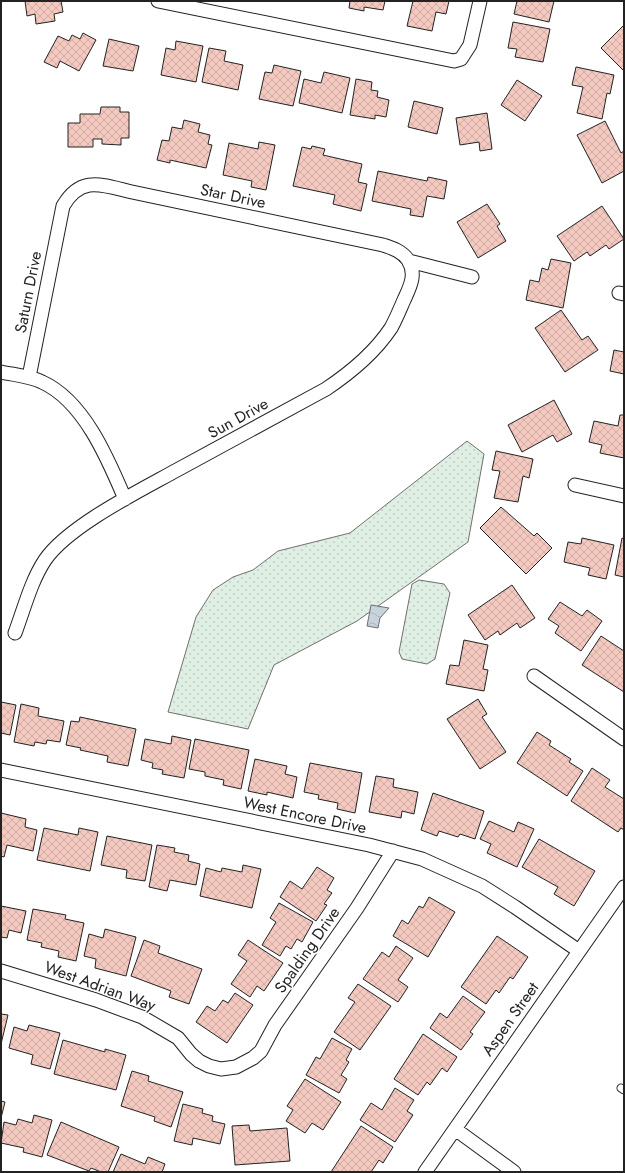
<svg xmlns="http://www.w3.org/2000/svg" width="625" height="1173" font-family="Jost,sans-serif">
<defs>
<pattern id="park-dots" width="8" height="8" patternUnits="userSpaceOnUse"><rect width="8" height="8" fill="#e0efe3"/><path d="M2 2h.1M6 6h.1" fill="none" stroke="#c0cdc2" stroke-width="1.8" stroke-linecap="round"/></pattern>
<pattern id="water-waves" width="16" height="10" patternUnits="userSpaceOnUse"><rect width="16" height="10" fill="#c7d3dd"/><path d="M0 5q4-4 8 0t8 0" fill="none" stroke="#abb5bd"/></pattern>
<pattern id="building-cross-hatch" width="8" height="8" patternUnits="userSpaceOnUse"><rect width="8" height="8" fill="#f3c9c0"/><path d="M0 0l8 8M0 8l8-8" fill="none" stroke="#d0aca5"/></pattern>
</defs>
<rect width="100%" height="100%" fill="#fff"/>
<!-- park -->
<path fill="url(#park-dots)" stroke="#6f6f6f" d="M467,441L484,454L468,542L357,621L274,665L248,729L168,712L196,617L213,590L233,577L253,570L278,551L350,533Z
M419,580L444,584L450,593L435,659L427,664L402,659L399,652L412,584Z"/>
<!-- water -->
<path fill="url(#water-waves)" stroke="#6f6f6f" d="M371,605L389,608L380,618L378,628L367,626Z"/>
<!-- building -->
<path fill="url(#building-cross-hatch)" stroke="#222" d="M25,1H61L63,12L54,14L55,21L36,24L35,14L27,16Z
M350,1H385L383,10L364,7V11L349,8Z
M413,1H449L446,14L436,12L432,31L407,26Z
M517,1H554L549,22L514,14Z
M513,22L550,29L543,62L515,57L517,49L508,48Z
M624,25V71L601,48Z
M83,33L96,40L79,71L60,61L57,68L44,62L58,36L69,41L72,35L80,39Z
M109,39L139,46L133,71L103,66Z
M176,41L203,46L196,82L161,75L166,48L175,50Z
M209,48L226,51L224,61L243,65L238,90L202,82Z
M274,65L301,71L293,106L259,99L265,72L272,73Z
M576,67L614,75L610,94L607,93L602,119L577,113L583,87L572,85Z
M324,72L350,78L342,113L299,103L304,79L321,83Z
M356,79L372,82L371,90L378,91L377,97L389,100L386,117L375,115V119L350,115Z
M517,80L542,96L525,121L501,105Z
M414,101L443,108L437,134L408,127Z
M101,107H120V112H129V138H121V145L102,144V139H93V147H68V123H80V114H100Z
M487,113L492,149L480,151L479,142L460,145L456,118Z
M184,120L200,124L198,132L210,135L208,144L212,145L206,168L170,160V163L157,160L162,140L169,141L172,127L182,129Z
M605,121L621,153L624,151V171L602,183L577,135Z
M259,142L275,145L266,190L251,187L252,181L223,175L229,143L258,149Z
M312,146L325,149L323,155L362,164L358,182L367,184L361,211L333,204L335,195L293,186L302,147L311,149Z
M378,171L427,181L428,177L447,181L444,199L427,196L423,217L410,215L411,209L372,201Z
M487,204L500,224L497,226L506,241L478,258L457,222Z
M602,206L624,239L609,249L606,245L590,256L587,252L574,261L557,236Z
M551,259L571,263L563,308L526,300L530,280L539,282L542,268L548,270Z
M561,310L582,340L588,336L598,350L565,372L535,328Z
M614,350L624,352V374L610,371Z
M554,400L572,434L557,442L553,435L522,452L508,425Z
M620,415H624V458L600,453L602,445L589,442L594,421L618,426Z
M496,451L533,459L529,478L523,476L518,502L494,498L500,471L492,470Z
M501,507L534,536L537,533L552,548L526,574L480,528Z
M582,538L614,545L606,579L588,575L590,568L564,562L568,542L581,544Z
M622,538L624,539V577L615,575Z
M512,585L535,618L520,628L517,623L500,635L498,631L485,640L468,615Z
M560,602L582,616L587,610L602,621L581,651L555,633L559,626L548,619Z
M601,636L624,651V692L582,665Z
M464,640L488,645L483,669L488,670L484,691L446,684L450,665L459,666Z
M478,699L487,714L482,717L506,752L480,769L447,719Z
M1,702L16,705L10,735L1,733Z
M21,704L39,708L38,716L64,721L60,742L47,740L46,744L35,742L34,746L14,742Z
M80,717L136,729L128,766L107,762L108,756L80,750L81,748L66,745L71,721L79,722Z
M537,732L551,741L549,745L571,759L569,762L583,771L567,796L517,763Z
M172,736L191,740L184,778L162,774L163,770L152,768L153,763L141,760L145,739L171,744Z
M195,739L249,750L241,789L223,785L224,780L205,776V772L189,769Z
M255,759L287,766L285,774L297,777L293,798L267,792V795L248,791Z
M310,763L362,773L355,813L337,809L338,803L318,799L319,795L304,792Z
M592,768L610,780L605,787L624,799V830L621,828L618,832L571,801Z
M376,776L394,779L393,787L418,792L414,814L402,811L401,818L369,812Z
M433,793L484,811L475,839L460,834L458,837L439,831L437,836L421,830Z
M1,813L26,819L25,827L37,830L33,851L7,845L4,857L1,856Z
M489,821L514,832L518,822L534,829L517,867L487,853L491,844L480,839Z
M44,828L78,835L79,828L98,832L90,871L37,860Z
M107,836L152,845L145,881L126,878L127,870L101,865Z
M539,839L595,871L574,906L554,894L558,887L522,867Z
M157,845L175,848L174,852L189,855L188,861L200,864L196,885L170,880L167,891L149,887Z
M243,865L261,869L252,908L200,896L206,868L221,872L222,868L242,872Z
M317,867L334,878L327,890L332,893L324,904L327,905L316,921L280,897L290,881L302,889Z
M429,897L455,912L428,957L393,936L402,920L408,924L419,906L423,908Z
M279,903L313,922L302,942L297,939L291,949L286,946L280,956L262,945L276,922L270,918Z
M1,906L26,911L21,933L9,930L7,938L1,937Z
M33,909L66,915L65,919L84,923L76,961L58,957L59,951L41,947L42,943L27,940Z
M105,929L136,937L126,976L95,968L96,959L84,956L89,934L103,938Z
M497,936L528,957L513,979L510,977L499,993L496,990L486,1004L461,987Z
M144,940L160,946L158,953L202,969L189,1004L169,997L171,991L131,976Z
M248,940L283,963L264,991L257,986L250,997L231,984L247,961L238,955Z
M396,946L413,958L398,980L408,987L398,1002L363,979L382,952L389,957Z
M358,984L391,1006L360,1050L334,1032L355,1002L348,998Z
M235,993L253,1005L227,1043L196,1022L207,1006L215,1011L223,1000L228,1003Z
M463,996L485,1012L470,1032L473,1034L461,1050L430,1028L440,1013L447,1018Z
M1,1014L8,1015L1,1044Z
M29,1025L60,1033L50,1069L31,1064L33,1055L9,1048L14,1027L27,1031Z
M423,1034L457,1057L447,1072L442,1068L430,1085L427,1082L418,1095L394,1079Z
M332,1038L352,1049L346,1060L349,1062L341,1075L347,1079L339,1093L306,1075L316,1057L320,1059Z
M63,1040L105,1052V1049L126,1055L116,1090L54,1074Z
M132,1071L149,1076L148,1081L183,1092L171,1127L154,1121L155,1117L121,1106Z
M305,1079L341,1102L323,1130L312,1123L305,1133L286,1121L293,1110L287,1106Z
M395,1088L414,1100L407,1111L413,1115L395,1142L360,1120L371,1103L382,1110Z
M1,1101L5,1102L1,1118Z
M183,1104L203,1109L202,1113L213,1116L212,1121L225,1124L220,1144L193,1138L192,1145L174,1141Z
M34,1115L52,1120L42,1157L23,1152L24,1148L1,1143L4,1122L16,1125L18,1119L32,1123Z
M61,1122L119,1147L108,1172H101L91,1168L89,1171L47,1155Z
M249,1125L250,1131L287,1128L290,1161L235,1165L232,1126Z
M361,1126L393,1147L383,1163L379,1160L371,1172H331Z
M121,1154L145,1164L148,1157L165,1164L162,1172H113Z"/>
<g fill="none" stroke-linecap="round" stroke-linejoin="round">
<defs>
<path id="service" d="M621,1088L624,1090"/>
<path id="minor" d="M158,1L454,61L461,59L470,45L480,1
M409,261L472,277
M619,293L624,294
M1,372C15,375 30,376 42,382C84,401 108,459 125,499
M575,485L624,496
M15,633C24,609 31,581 45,560C68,526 141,490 177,470C227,443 277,416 326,389C350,373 375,352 391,328C396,319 400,309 404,300C410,287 417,274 408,260C402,251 392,248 383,245L132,192C102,185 81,175 63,206L29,377
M534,676L624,739
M1,770L369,845L422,859L482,886L515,907L579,951
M1,971L96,1000L142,1017L178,1038L191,1054L199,1061L209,1066L221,1069L236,1067L253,1058L261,1051L275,1025L357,908L393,851
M455,1129L514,1172
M425,1172L624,887"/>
</defs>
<!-- service casing -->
<use href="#service" stroke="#222" stroke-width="9"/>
<!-- minor casing -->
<use href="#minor" stroke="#222" stroke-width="15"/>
<!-- service -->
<use href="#service" stroke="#fff" stroke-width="7"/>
<!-- minor -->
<use href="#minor" stroke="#fff" stroke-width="13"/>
</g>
<g text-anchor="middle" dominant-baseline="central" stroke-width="3" stroke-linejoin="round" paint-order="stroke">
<!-- street labels -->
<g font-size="16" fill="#222" stroke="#fff">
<text transform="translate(233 196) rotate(12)">Star Drive</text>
<text transform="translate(28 292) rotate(-79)">Saturn Drive</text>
<text transform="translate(238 418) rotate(-29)">Sun Drive</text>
<text transform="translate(305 815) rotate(12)">West Encore Drive</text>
<text transform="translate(307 950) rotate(-55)">Spalding Drive</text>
<text transform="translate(100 986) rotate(20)">West Adrian Way</text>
<text transform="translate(510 1019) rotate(-55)">Aspen Street</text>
</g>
</g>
<!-- border -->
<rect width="625" height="1173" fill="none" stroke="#222222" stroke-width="4"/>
</svg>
